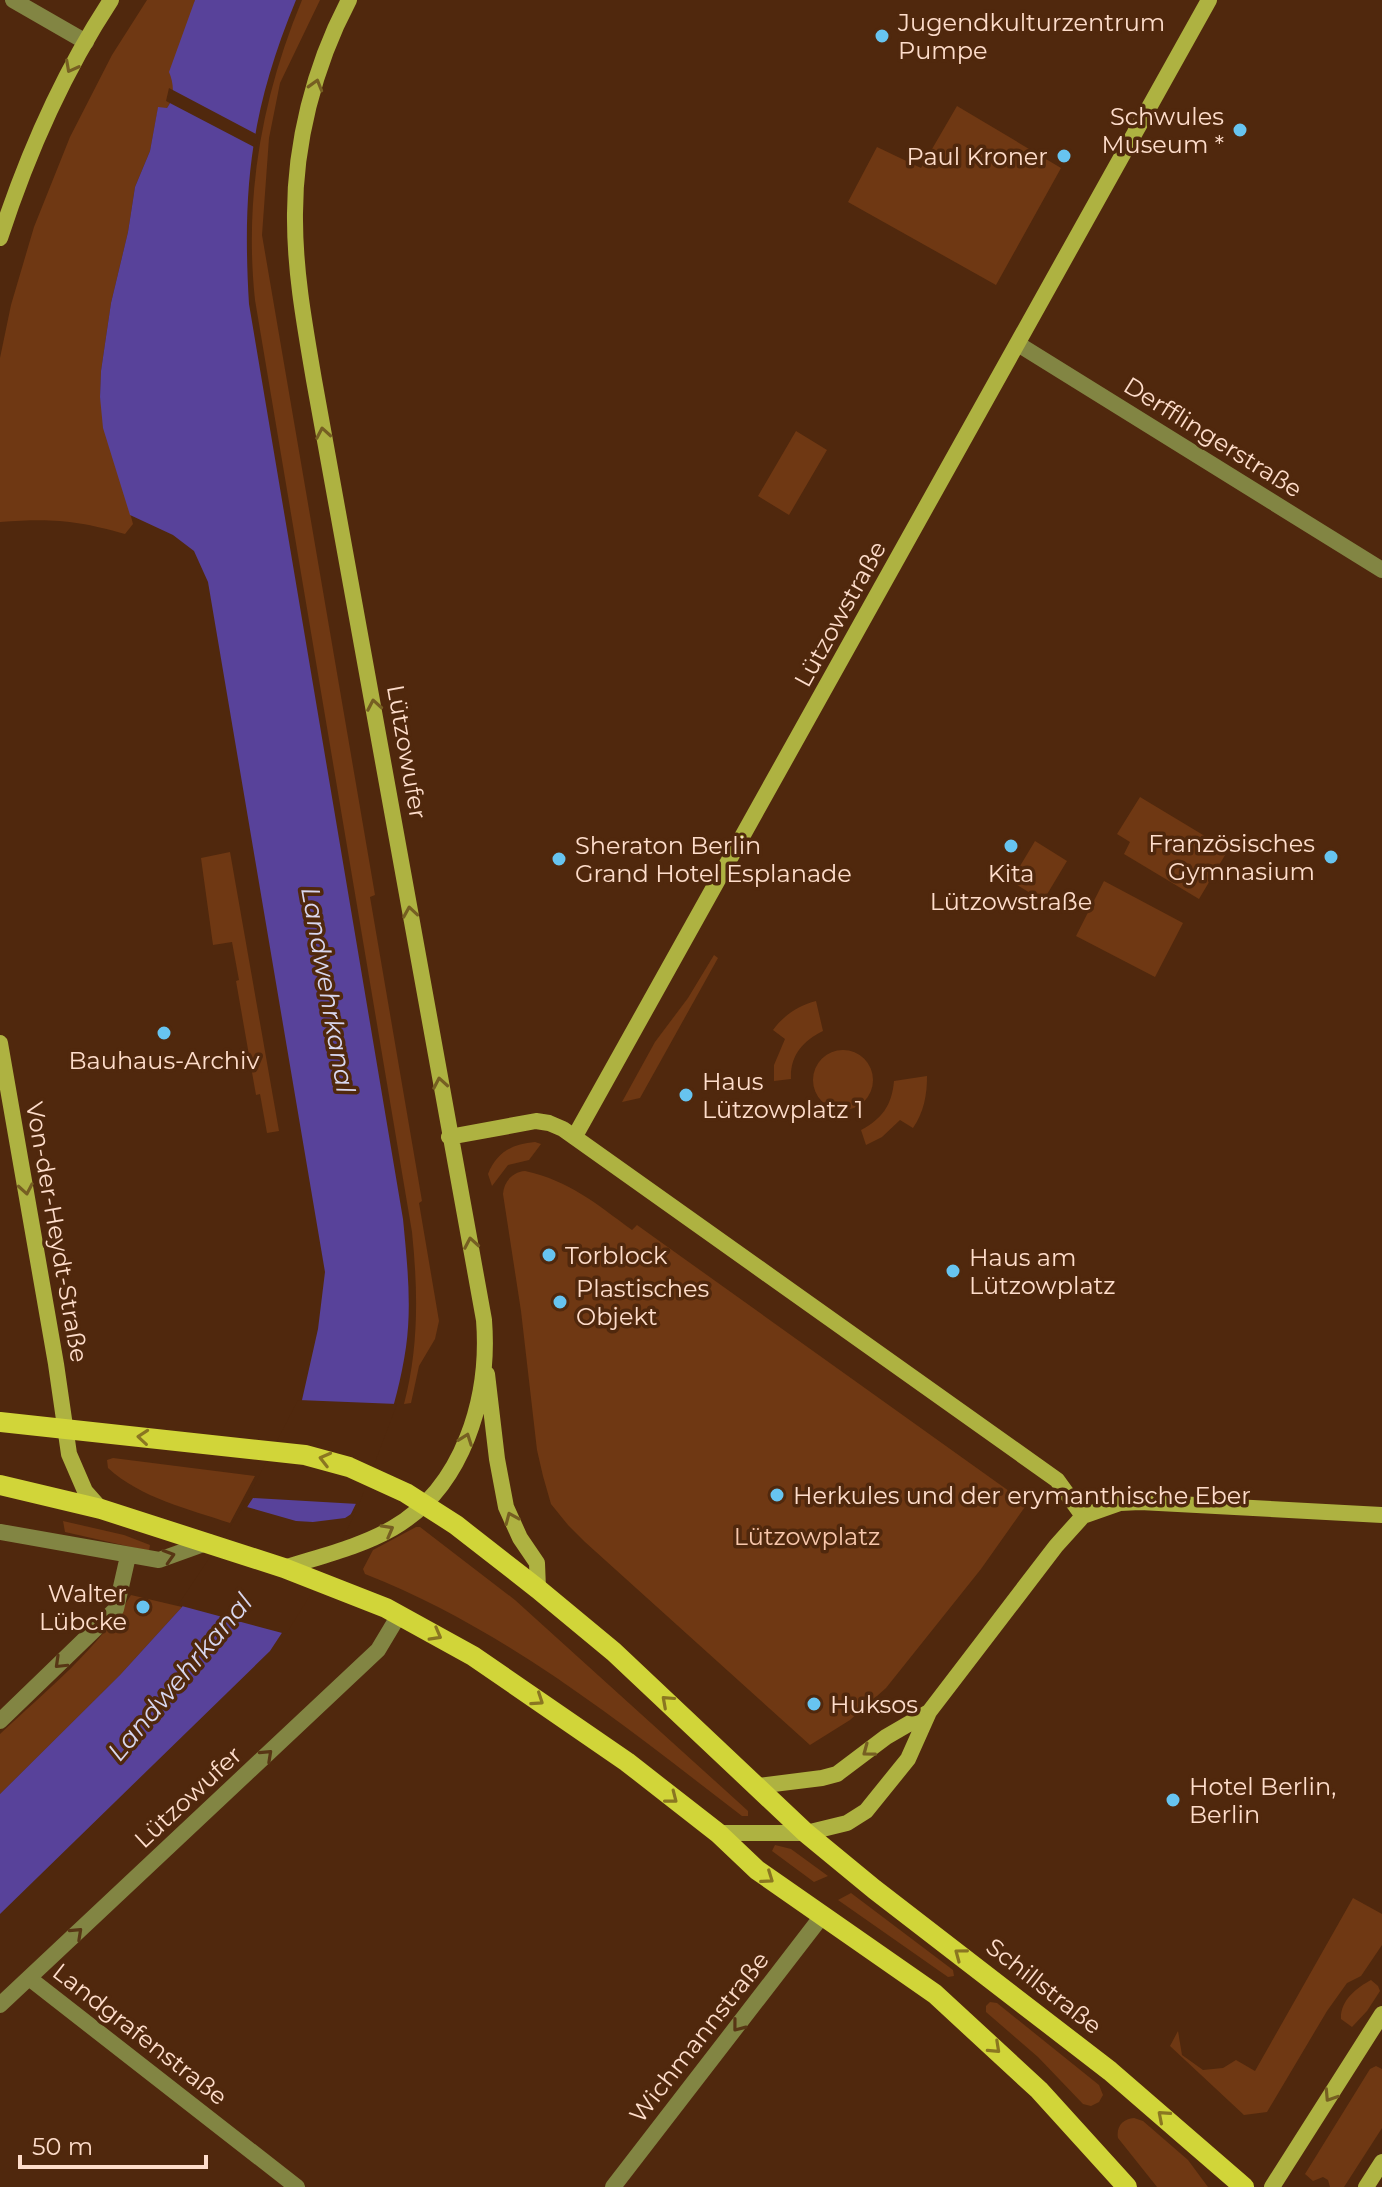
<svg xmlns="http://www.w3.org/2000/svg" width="1382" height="2187" font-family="Montserrat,sans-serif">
<rect width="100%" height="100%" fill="#50280d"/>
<!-- green -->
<path fill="#6f3813" d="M147,0H195L170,103L167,108H158L150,151L135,187L128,232L111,303L101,371L100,397L133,524L125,534C76,520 51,518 0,522V358L11,305L34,227L70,137L112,55Z
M302,0H320L280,83L269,138L262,235L375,895L370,897L422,1201L419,1203L439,1321L435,1339L419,1366L411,1403L404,1404C419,1347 418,1291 412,1232L255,300C244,197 262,96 302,0Z
M957,106L1061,168L996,285L848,202L877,147L921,168Z
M796,431L827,450L789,515L758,496Z
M1140,797L1228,850L1199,899L1124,854L1130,842L1117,834Z
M1035,841L1067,861L1043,901L1011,881Z
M230,852L279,1131L267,1133L260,1094L256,1095L236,981L239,980L232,942L213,945L201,858Z
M1104,881L1183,923L1155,977L1076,936Z
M714,955L718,958L640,1098L622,1102L655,1042L688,998Z
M816,1001L823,1031C803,1041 790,1055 791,1079L774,1081V1065L785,1039L773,1030C783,1016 799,1005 816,1001Z
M813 1080a30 30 0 1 1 60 0a30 30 0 1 1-60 0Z
M927,1076C927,1095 924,1112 913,1128L900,1120L882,1137L866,1145L861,1130C882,1119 892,1105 894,1081Z
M535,1142L541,1144L529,1160L508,1165L492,1186L488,1174C497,1152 512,1144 535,1142Z
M525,1171C570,1181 595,1203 632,1230L637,1225L1027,1504L981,1569L886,1688L850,1720L810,1745L585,1542L568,1525L551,1504L543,1476L537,1450L521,1311L503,1194C504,1182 512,1172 525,1171Z
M113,1458L255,1476L230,1523C188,1509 141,1498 108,1468L107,1460Z
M63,1521L124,1535L150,1545L149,1551L65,1532Z
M416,1527H420L515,1600L736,1800L748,1811V1816H742C622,1724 507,1630 365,1574L363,1569L373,1550Z
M131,1595L182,1607L120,1675L0,1794V1734C46,1691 98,1649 131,1595Z
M775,1845L791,1849L828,1876L814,1882L772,1851Z
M851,1893L953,1970L954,1976L948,1977L838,1900Z
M1353,1898L1382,1914V1945L1361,1976L1347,1983L1327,2011L1267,2112L1244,2115L1170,2046L1178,2031L1182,2055L1203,2070L1223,2068L1236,2060L1255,2071Z
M1371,1980L1378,1986L1380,1991L1367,2011L1352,2027L1341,2019C1340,2001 1356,1988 1371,1980Z
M990,2002L997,2003L1099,2085L1103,2095L1099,2102L1091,2106L1083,2104L1038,2057L986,2012V2006Z
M1376,2066L1382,2069V2128L1344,2187H1330L1328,2180L1323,2177L1313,2181L1305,2174L1370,2069Z
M1134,2118L1143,2121L1188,2160L1208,2187H1157L1118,2138C1116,2126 1123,2119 1134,2118Z"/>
<!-- water -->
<path fill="#58429a" d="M195,0H296C251,109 242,187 249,304L403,1219C407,1261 412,1305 406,1347C390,1457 331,1560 270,1651L0,1914V1794L120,1675L182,1607L245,1511L302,1400L318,1329L325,1272L208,582L194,551L173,535L130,515L103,428L100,397L101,371L111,303L128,232L135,187L150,151L158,107L167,108C175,97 174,84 169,72Z"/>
<!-- pier -->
<path fill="#50280d" d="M169,88L258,135L256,148L166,101Z
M298,1400L397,1404L358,1507V1504L253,1498L247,1507L296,1521L313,1522L345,1518L356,1511L331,1562L286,1634L178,1605L242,1509Z"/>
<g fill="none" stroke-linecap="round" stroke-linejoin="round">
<!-- street -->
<path stroke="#828543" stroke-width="16" d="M13,0L86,42
M1018,344L1382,570
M0,1532L159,1560L209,1542
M0,1721L116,1609L128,1556
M29,1978L297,2187
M0,2005L378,1650L399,1615
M613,2187L822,1916"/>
<!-- secondary -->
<path stroke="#aeb241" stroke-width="16" d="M0,238C27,155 63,73 111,0
M0,1043L56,1364L69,1454L85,1491L101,1509
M575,1136L1209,0
M449,1137L536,1121L549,1123L563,1129L1057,1480L1083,1516
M487,1374L497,1459L506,1507L520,1538L537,1563L538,1589
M284,1568C321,1556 360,1547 393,1528C464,1487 490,1397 484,1320L314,380C305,327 295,273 295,220C294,145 314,66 349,0
M758,1786L822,1778L837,1774L886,1737L929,1712
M718,1833H806L847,1823L866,1811L908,1759L929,1712L1056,1546L1083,1516L1120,1503L1140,1502L1382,1515
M1272,2187L1382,2014
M1366,2187L1382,2162"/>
<!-- primary -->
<path stroke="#d1d539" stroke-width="20" d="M0,1422L305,1455L349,1467L406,1493L456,1525L538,1589L614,1652L806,1833L874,1889L1110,2071L1244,2187
M0,1485L101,1509L284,1568L386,1608L473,1656L627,1762L718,1833L757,1870L935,1994L1039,2090L1127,2187"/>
</g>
<!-- one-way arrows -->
<defs><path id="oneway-chevron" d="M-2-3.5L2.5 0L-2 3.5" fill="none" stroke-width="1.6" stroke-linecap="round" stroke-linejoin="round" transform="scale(2)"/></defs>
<g stroke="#765f22">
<use href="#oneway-chevron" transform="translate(71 67) rotate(118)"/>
<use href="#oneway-chevron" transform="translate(316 85) rotate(-74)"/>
<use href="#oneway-chevron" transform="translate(323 433) rotate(-100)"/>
<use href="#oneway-chevron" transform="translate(374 705) rotate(-100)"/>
<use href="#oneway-chevron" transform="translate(410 912) rotate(-99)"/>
<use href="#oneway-chevron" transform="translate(440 1083) rotate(-100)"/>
<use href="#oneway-chevron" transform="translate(26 1189) rotate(80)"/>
<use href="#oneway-chevron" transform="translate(471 1243) rotate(-100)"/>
<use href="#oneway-chevron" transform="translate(466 1439) rotate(-70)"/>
<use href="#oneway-chevron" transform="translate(511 1518) rotate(-113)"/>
<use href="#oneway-chevron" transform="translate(388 1530) rotate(-29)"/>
<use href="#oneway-chevron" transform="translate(868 1751) rotate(143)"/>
<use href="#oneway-chevron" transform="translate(1330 2096) rotate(123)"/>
</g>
<g stroke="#8a7621">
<use href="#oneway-chevron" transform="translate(143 1437) rotate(-175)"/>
<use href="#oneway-chevron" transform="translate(325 1459) rotate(-166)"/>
<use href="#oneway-chevron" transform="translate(436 1635) rotate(29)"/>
<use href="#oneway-chevron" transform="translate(538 1700) rotate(34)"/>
<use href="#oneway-chevron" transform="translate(667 1701) rotate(-138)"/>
<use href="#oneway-chevron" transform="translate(672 1798) rotate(38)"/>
<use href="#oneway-chevron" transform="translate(768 1878) rotate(35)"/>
<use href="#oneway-chevron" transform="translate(960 1954) rotate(-143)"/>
<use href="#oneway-chevron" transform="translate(995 2048) rotate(43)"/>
<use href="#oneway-chevron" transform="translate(1163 2116) rotate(-139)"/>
</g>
<g stroke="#583615">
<use href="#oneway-chevron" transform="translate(169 1556) rotate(-17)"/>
<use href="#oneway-chevron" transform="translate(60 1663) rotate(136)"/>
<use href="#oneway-chevron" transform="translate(267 1755) rotate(-43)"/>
<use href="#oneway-chevron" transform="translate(77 1933) rotate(-43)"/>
<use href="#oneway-chevron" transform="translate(738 2026) rotate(128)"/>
</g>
<!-- markers -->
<g fill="#67c4f0" stroke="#50280d" stroke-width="3">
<circle cx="882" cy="36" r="8"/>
<circle cx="1240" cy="130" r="8"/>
<circle cx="1064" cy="156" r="8"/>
<circle cx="1011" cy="846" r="8"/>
<circle cx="1331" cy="857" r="8"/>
<circle cx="559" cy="859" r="8"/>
<circle cx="164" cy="1033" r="8"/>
<circle cx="686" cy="1095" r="8"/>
<circle cx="549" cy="1255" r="8"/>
<circle cx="953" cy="1271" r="8"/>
<circle cx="560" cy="1302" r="8"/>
<circle cx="777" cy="1495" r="8"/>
<circle cx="143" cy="1607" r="8"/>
<circle cx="814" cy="1704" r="8"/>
<circle cx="1173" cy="1800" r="8"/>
</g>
<g text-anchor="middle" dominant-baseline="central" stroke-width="7" stroke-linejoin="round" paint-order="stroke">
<!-- poi labels -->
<g font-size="24" fill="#feddcb" stroke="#50280d" text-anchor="start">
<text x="898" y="22">Jugendkulturzentrum<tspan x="898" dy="28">Pumpe</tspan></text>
<text x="1224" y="116" text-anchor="end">Schwules<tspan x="1224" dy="28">Museum *</tspan></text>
<text x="1048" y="156" text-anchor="end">Paul Kroner</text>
<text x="1315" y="843" text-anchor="end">Französisches<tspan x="1315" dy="28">Gymnasium</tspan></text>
<text x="575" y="845">Sheraton Berlin<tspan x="575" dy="28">Grand Hotel Esplanade</tspan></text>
<text x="1011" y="873" text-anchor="middle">Kita<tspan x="1011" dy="28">Lützowstraße</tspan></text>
<text x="164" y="1060" text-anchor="middle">Bauhaus-Archiv</text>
<text x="702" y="1081">Haus<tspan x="702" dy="28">Lützowplatz 1</tspan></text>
<text x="565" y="1255">Torblock</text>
<text x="969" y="1257">Haus am<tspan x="969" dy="28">Lützowplatz</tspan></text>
<text x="576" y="1288">Plastisches<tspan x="576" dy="28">Objekt</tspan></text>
<text x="793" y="1495">Herkules und der erymanthische Eber</text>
<text x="127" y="1593" text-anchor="end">Walter<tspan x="127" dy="28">Lübcke</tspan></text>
<text x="830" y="1704">Huksos</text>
<text x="1189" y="1786">Hotel Berlin,<tspan x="1189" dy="28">Berlin</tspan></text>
</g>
<!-- street labels -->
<g font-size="24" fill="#feddcb" stroke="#50280d">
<text transform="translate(1213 437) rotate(32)">Derfflingerstraße</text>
<text transform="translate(840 614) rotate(-61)">Lützowstraße</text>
<text transform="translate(407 752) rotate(80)">Lützowufer</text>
<text transform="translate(57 1232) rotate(80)">Von-der-Heydt-Straße</text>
<text transform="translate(188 1797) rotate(-43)">Lützowufer</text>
<text transform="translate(1044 1986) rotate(38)">Schillstraße</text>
<text transform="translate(140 2034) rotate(38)">Landgrafenstraße</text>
<text transform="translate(699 2037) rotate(-52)">Wichmannstraße</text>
</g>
<!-- park labels -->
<g font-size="24" fill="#f8c7ac" stroke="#50280d">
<text x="807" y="1536">Lützowplatz</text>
</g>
<!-- water labels -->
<g font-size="26" font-style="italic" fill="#d8d6ee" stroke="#50280d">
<text transform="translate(328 990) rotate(80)">Landwehrkanal</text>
<text transform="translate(180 1677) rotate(-50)">Landwehrkanal</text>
</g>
</g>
<!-- scale -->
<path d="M20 2155v12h186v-12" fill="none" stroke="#feddcb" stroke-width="4"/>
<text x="32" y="2155" font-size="24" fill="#feddcb" stroke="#50280d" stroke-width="6" paint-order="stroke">50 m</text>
</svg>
